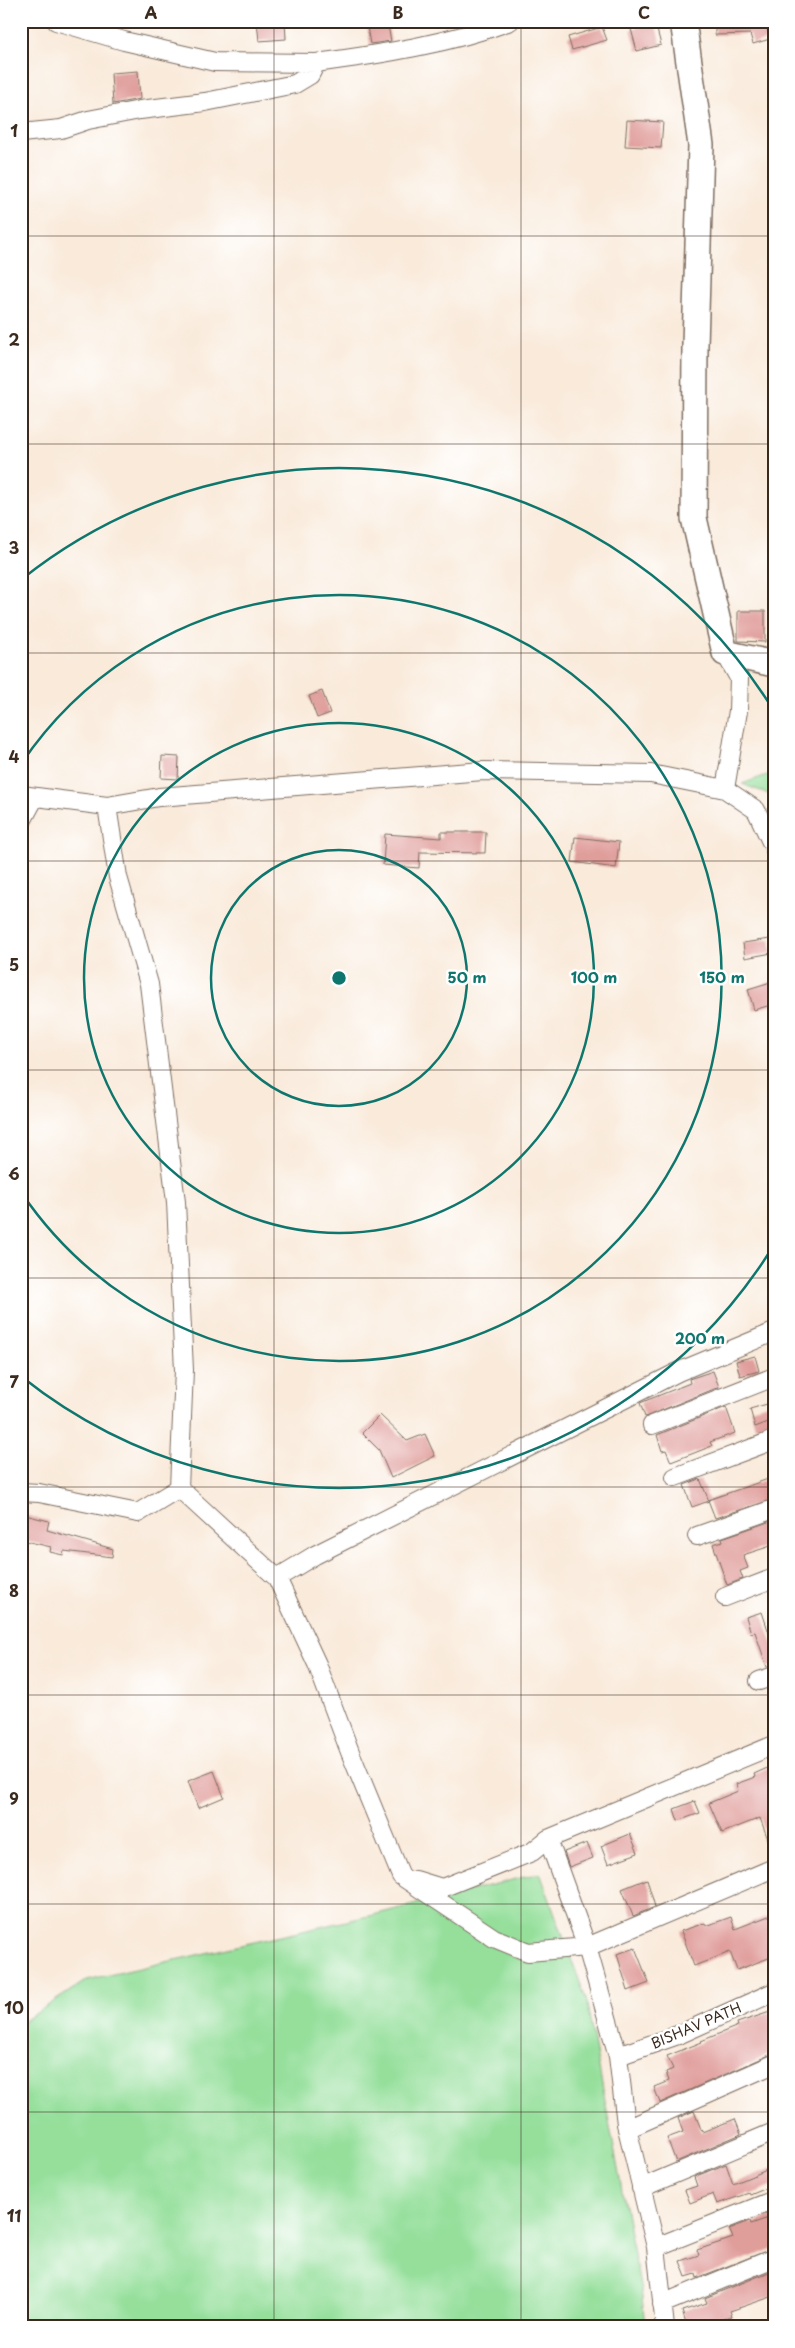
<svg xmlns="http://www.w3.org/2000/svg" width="795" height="2348" font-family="'Playpen Sans',sans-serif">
<rect width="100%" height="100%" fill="#fff"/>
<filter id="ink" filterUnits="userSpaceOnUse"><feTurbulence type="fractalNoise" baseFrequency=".02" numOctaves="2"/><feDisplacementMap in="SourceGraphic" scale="10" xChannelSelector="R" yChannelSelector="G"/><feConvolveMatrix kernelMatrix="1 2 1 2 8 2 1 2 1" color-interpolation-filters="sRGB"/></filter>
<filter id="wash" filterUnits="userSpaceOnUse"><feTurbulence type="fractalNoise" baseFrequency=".0096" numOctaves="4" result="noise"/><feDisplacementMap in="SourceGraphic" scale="20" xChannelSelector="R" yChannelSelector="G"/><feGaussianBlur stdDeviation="1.12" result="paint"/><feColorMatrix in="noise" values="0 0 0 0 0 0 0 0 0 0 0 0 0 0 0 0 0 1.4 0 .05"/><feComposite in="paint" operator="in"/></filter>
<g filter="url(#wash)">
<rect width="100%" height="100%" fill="#f9eada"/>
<!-- green -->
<path fill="#95df9b" stroke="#68845c" d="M767,775L774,777V796L742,784Z
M540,1873L586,1999L642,2297L645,2327H21V2023L87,1980L373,1915Z"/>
<g id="blocks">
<!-- building -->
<path fill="#e09e9b" d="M257,21H285L286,39L259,41Z
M366,21H387L391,41L370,44Z
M715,21H765L770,39L753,44L750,34L715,35Z
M655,22L661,45L637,51L631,29Z
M602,27L607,40L572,50L568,37Z
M138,71L140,99L113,104L111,73Z
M627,120L663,122L661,148L625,146Z
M738,611H765V642L738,641Z
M322,691L330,713L317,718L309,696Z
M162,756L179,757L178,779L161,778Z
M441,832H486L485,853L420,852L419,868L383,865L385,834L441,838Z
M575,837L619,842L616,868L572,862Z
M770,939L772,953L745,958L743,943Z
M774,981V1004L754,1010L748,989Z
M755,1356L759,1371L740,1376L736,1361Z
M713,1371L719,1387L645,1417L640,1403L690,1383L689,1379Z
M774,1402V1420L755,1427L750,1409Z
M726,1407L735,1433L710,1442L712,1446L671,1462L666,1450L662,1451L657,1435Z
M380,1415L407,1441L425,1434L435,1456L391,1478L379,1450L362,1433Z
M774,1477V1499L715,1518L708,1500Z
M700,1479L709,1501L692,1507L684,1485Z
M21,1514L49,1521L47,1530L113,1549L112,1557L64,1551L63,1555L50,1552L51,1547L21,1540Z
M774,1520V1545L743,1555L748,1568L740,1571L743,1579L727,1585L713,1544L723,1541L722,1538Z
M762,1612L774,1648V1666L767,1667L755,1632L751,1633L746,1617Z
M774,1765V1850H772L760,1818L722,1833L709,1803L738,1791L736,1784L755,1777L754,1774Z
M214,1771L224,1797L198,1808L188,1781Z
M695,1801L700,1813L678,1821L674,1809Z
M630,1834L638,1853L608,1864L601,1846Z
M587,1843L593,1858L569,1867L564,1852Z
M647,1879L655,1907L633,1916L622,1889Z
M774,1914V1956L737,1970L730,1952L694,1966L681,1931L705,1923L706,1926L731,1917L735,1929Z
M635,1948L649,1983L628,1991L617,1954Z
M770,2012L774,2024V2053L660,2103L654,2087L669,2081L666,2072L673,2069L667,2056L702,2042L701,2041L738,2026L737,2023Z
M694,2111L702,2132L735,2119L741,2134L676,2162L667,2138L683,2132L678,2118Z
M726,2164L733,2184L774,2167V2185L750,2195L749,2193L717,2204L713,2194L690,2203L685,2190L697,2186L694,2177Z
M774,2216V2248L697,2278L696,2274L686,2277L680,2261L699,2255L697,2250L733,2238L729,2229L750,2221L751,2224Z
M774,2270V2296L730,2311L732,2316L720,2320L722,2327H687L682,2311L707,2303L705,2298Z"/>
</g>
</g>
<g filter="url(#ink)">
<use href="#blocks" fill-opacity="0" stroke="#7e6d60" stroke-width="1"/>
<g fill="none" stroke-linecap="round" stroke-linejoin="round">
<defs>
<path id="street" d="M316,63C382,54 448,44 510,21
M21,133L61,129L88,120L140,110L205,102L295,84L310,75L316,63L215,62L124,41L56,21
M725,653L739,678L738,711L725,789L651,774L483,771L159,797L107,806L118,877L149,984L176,1202L184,1370L179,1488L277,1578L317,1664L350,1752L401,1876L494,1938L528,1952L587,1947L774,1868
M725,789L756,810L774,848
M21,795L107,806
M21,823L35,797
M652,1425L774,1377
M675,1477L774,1440
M21,1492L39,1493L138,1513L179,1488
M697,1536L774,1509
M277,1578L315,1555L678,1372L774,1332
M725,1597L774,1578
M759,1681L774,1676
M548,1839L587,1947L618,2056L626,2124L656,2247L665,2327
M416,1880L442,1888L532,1852L548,1839L774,1745
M618,2056L678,2035L774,1992
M627,2129L774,2064
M641,2188L774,2132
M656,2247L774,2200
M662,2304L774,2258"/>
<path id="secondary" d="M683,21L701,145L695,345L694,518L725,653L774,664"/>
</defs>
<!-- street casing -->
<use href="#street" stroke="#7e6d60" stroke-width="20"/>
<!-- secondary casing -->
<use href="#secondary" stroke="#7e6d60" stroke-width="28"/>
<!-- street -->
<use href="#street" stroke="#fff" stroke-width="18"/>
<!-- secondary -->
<use href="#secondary" stroke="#fff" stroke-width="25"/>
</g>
</g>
<!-- grid -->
<path fill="none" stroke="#3b2a1e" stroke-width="1" stroke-opacity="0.55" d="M274,21V2327M521,21V2327M21,236H774M21,444H774M21,653H774M21,861H774M21,1070H774M21,1278H774M21,1487H774M21,1695H774M21,1904H774M21,2112H774"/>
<!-- distance rings -->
<g fill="none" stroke="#0f766e" stroke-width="2.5">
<circle cx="339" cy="978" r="128"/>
<circle cx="339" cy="978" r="255"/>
<path d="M21 764A383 383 0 1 1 21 1192"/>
<path d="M772 1248A510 510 0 0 1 22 1377M22 579A510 510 0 0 1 772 708"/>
</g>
<g text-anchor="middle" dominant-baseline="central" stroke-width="5" stroke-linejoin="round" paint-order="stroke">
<!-- street labels -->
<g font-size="14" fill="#3b2a1e" stroke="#fff">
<text transform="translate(696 2025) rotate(-23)">BISHAV PATH</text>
</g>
</g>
<circle cx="339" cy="978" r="8" fill="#0f766e" stroke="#fff" stroke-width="2.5"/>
<g font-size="15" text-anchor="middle" font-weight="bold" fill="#0f766e" stroke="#fff" stroke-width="5" stroke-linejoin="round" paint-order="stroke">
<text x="467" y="983">50 m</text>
<text x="594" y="983">100 m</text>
<text x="722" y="983">150 m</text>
<text x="700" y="1344">200 m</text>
</g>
<!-- margin -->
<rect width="795" height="2348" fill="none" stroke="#fff" stroke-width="55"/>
<rect x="28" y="28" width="740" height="2292" fill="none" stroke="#3b2a1e" stroke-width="2"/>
<g font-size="16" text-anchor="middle" font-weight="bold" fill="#3b2a1e">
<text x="151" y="19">A</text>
<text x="398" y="19">B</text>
<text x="644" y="19">C</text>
<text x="14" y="137">1</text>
<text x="14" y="346">2</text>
<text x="14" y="554">3</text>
<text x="14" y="763">4</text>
<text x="14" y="971">5</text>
<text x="14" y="1180">6</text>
<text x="14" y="1388">7</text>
<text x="14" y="1597">8</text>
<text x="14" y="1805">9</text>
<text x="14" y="2014">10</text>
<text x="14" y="2222">11</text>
</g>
</svg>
